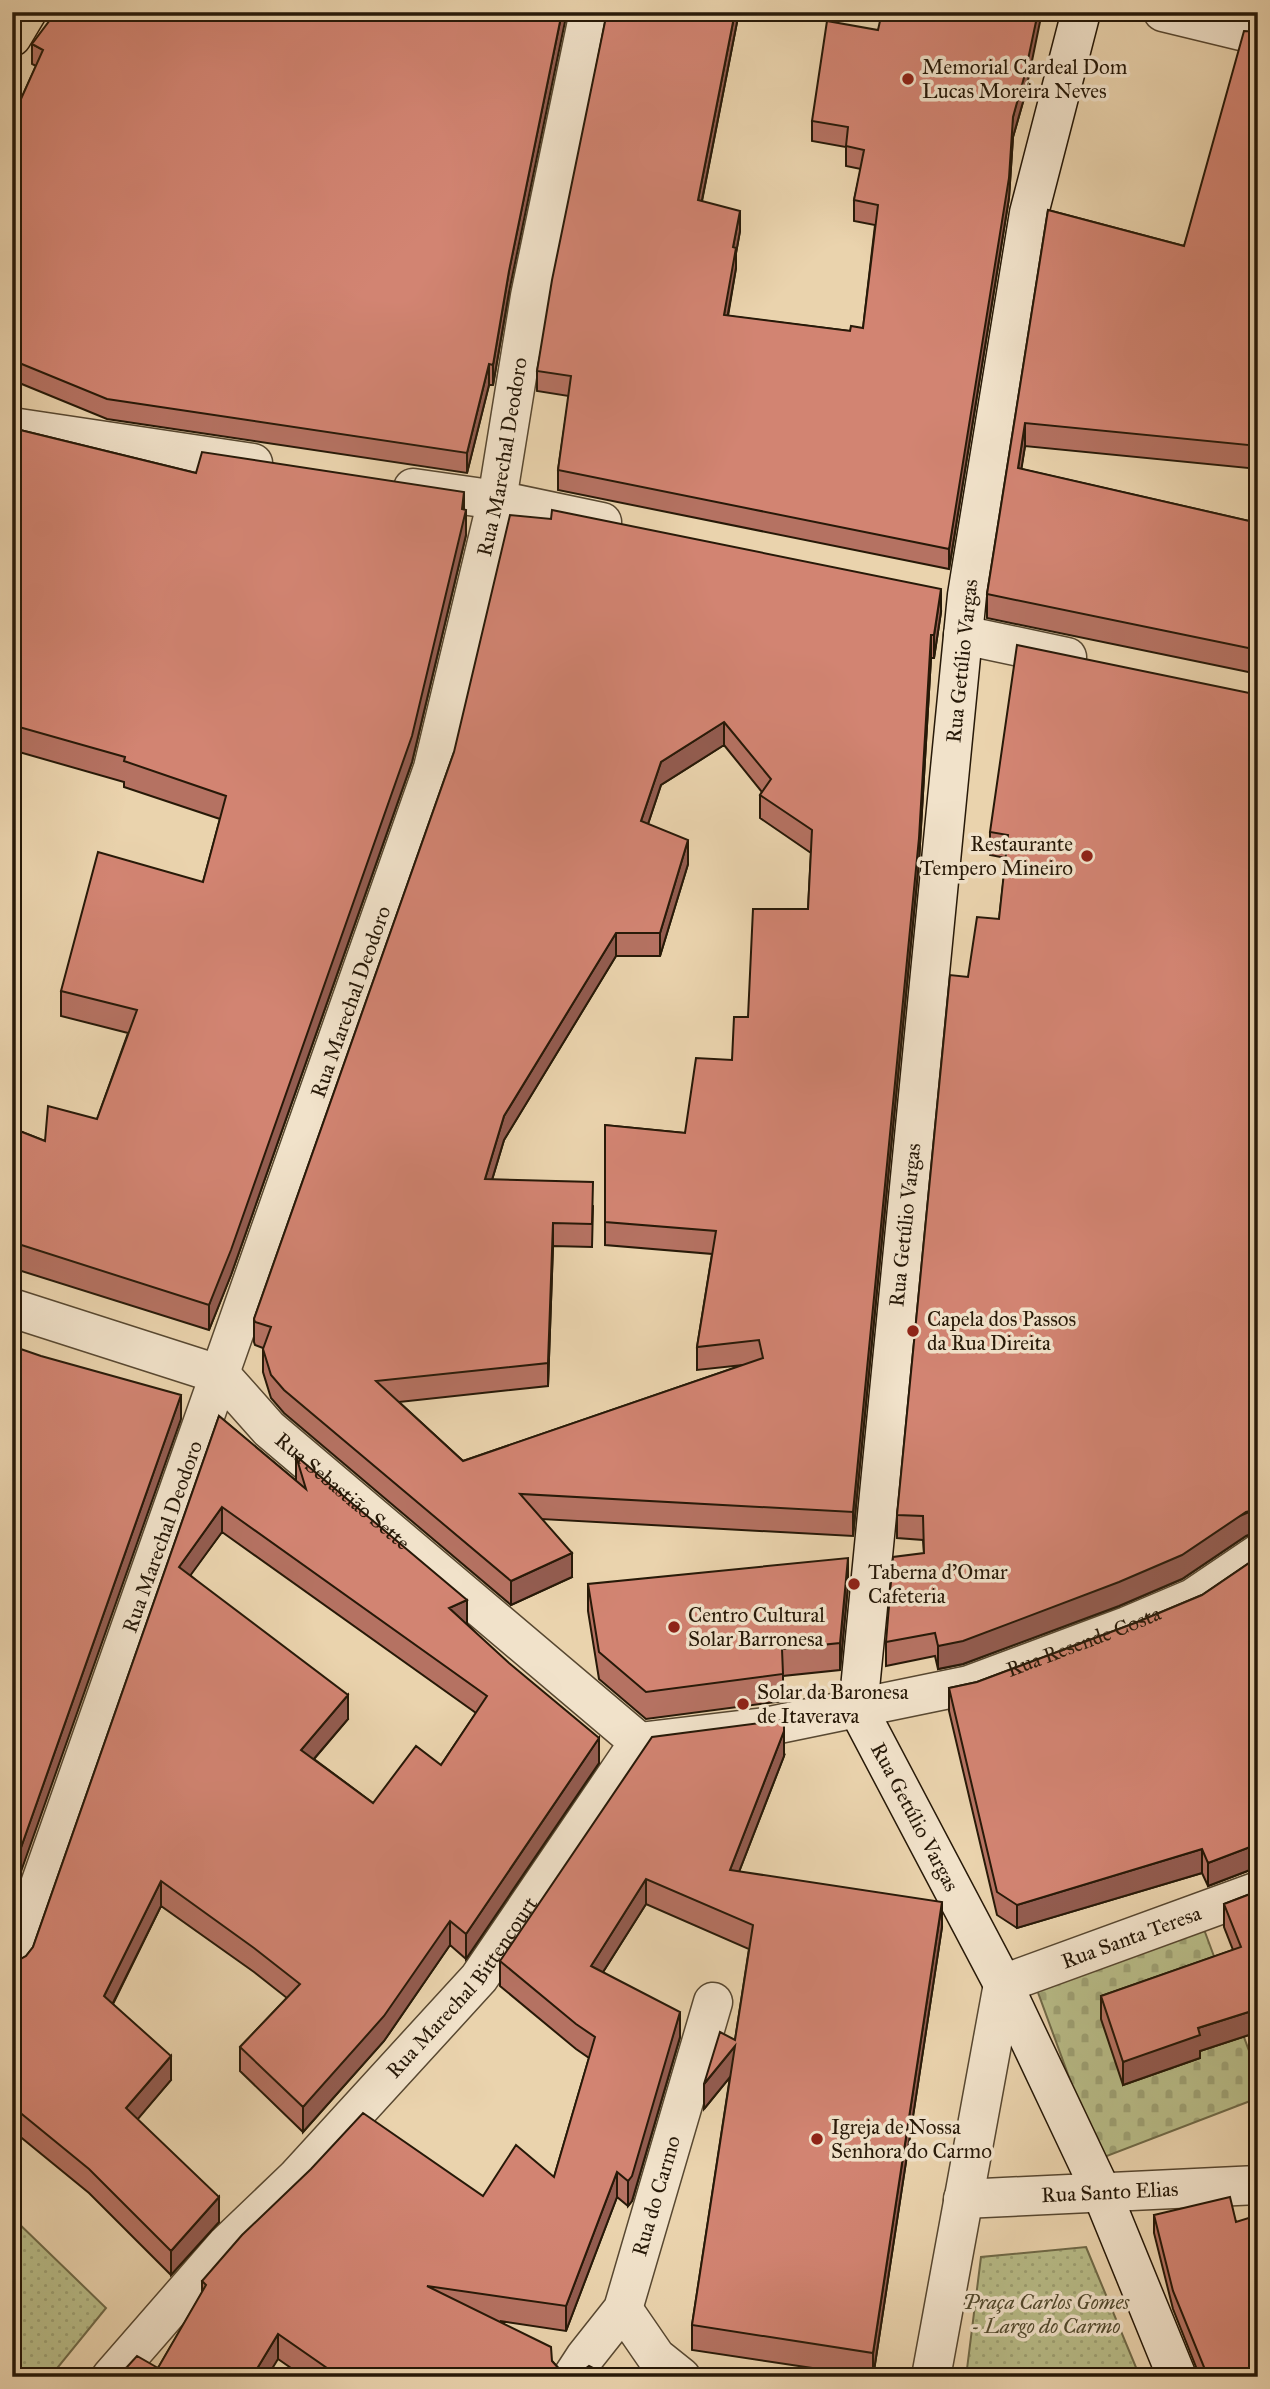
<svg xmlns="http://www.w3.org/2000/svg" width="1270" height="2389" font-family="'IM FELL Great Primer',serif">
<defs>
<pattern id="cemetery-stones" width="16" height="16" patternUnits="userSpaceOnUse" patternTransform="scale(1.75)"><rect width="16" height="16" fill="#b8bc88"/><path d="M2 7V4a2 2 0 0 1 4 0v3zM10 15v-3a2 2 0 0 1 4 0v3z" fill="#9ea174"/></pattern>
<pattern id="park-dots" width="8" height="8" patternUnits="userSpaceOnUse" patternTransform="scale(1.75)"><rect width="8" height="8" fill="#b8bc88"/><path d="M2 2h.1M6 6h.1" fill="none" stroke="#9ea174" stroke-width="1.8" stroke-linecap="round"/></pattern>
</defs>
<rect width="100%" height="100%" fill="#ead3ad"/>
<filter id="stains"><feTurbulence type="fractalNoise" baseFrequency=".00286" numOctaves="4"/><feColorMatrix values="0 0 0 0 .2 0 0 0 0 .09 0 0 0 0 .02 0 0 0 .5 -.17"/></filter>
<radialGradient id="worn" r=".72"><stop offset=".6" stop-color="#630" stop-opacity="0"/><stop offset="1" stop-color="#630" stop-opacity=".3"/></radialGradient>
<!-- cemetery -->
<path fill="url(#cemetery-stones)" stroke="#706a48" stroke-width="2" d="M1202,1924L1258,2075V2098L1099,2159L1036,1987Z"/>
<!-- park -->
<path fill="url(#park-dots)" stroke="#706a48" stroke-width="2" d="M12,2217L106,2308L50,2377H12Z
M1086,2247L1140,2377H966L981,2257Z"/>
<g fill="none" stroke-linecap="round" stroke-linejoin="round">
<defs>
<g id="street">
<path d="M1163,12L1258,35"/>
<path d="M12,427L253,463"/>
<path d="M413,488L497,500L602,522"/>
<path d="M963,635L1067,657"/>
<path id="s1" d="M12,1308L221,1375L269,1429L639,1742"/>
<path id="s2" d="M12,1964L433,768L497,500L530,296L589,12"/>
<path id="s3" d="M963,2199L1258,2185"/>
<path d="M623,2309L656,2357L681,2377"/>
<path id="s4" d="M111,2377L226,2245L296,2178L479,1978L639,1742L765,1727L969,1685L1127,1626L1193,1598L1258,1554"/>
<path id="s5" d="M572,2377L585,2357L623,2309L713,2002"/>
<path id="s6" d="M931,2377L1003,1984L1258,1891"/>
</g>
<g id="secondary">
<path id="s7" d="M1081,12L1029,213L967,595L858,1709L1003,1984L1101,2191L1177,2377"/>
</g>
<path id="highway" d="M12,37L27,12"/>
</defs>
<!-- street casing -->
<use href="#street" stroke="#584831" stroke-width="41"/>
<!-- secondary casing -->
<use href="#secondary" stroke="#271908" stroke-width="41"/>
<!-- highway casing -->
<use href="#highway" stroke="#271908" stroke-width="41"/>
<!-- street -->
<use href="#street" stroke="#f1e2ca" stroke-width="38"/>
<!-- secondary -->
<use href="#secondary" stroke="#f1e2ca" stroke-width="38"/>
<!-- highway -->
<use href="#highway" stroke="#ead3ad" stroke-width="38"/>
</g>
<!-- wall -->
<path fill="#b57262" stroke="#271908" stroke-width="2" fill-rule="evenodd" d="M607,12H739L702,201L740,231L736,253V268L728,316L850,331L863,328L875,225L854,221V200L861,169L846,166V147L812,141V121L1025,95L1013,137L1009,198L949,569L558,490V470L569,396L537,391V371Z
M1258,32V469L1025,446L1021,469L1258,523V674L987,618V594L1048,210L1184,246Z
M32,44L509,292L493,385H489L467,473L107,419L12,380V119L36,66L32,64Z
M12,428L196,473L464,509L466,535L412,762L231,1275L209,1330L12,1268V1128L45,1141L97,1119L128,1033L61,1016V991L203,882L220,819L124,787V782L12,750Z
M941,612L934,658H931L919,861L853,1536L542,1519L572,1577L511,1605L284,1413L271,1398L263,1372V1348L255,1345L254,1342V1319L454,752ZM724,745L762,792L760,795V818L811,853L808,909L748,1017L732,1060L685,1133L605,1125V1245L712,1254L697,1347V1370L743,1365L463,1461L399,1402L548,1386L553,1246L592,1247L593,1206L492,1180L504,1140L616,956H660L688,864L648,824L661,785Z
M1254,694H1258V1533L1246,1536L1182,1579L1119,1606L963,1664L938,1669L935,1656L886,1666V1642L924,1554L923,1540L897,1538V1515L968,977L999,919L1006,858L990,855V832Z
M219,1416L296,1481V1456L467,1624L599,1763L466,1959L450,1945L384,2041L303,2132L240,2071V2047L287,1998L254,1972L161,1906L113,2004L171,2080L137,2119L219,2222L171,2275L89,2193L12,2130V1960L17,1961L26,1956L33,1947ZM222,1532L476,1713L441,1765L373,1803L314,1759L348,1719L190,1575Z
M1258,1557V1870H1250L1208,1886L1202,1873L1017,1928L997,1915L949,1711V1688L977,1682L1135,1623L1202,1595Z
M588,1584L848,1585L840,1670L783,1676V1701L646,1719L599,1679L588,1611Z
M784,1756L739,1872L942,1927L873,2377L692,2350V2325L730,2077L704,2109L735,2040L749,1949L646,1904L603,1972L680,2037L632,2201L628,2206L617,2197L566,2331L500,2321L552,2361L561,2371L572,2374L611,2377H304L278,2359L158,2368L202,2293V2281L483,2196L554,2177L589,2058L576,2049L500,1986V1961Z
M1258,1891V2032L1200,2051V2058L1123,2085L1101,2019V1996L1233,1950L1224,1927V1904Z
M1154,2215L1236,2222L1258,2377H1200L1173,2309L1154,2233Z"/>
<!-- shaded-wall -->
<path fill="#935c50" stroke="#271908" stroke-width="2" d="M562,12H567L509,292L493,385V365L509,271Z
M735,12H739L698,220V200Z
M1038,12H1042L1025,95L1013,137L1009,198L949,569V549L1013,117Z
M740,211V231L736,253V268L724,336V315L733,247Z
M489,364V385L467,473V453Z
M1025,423V446L1018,491V468Z
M464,492V517L466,510V535L412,762L231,1275L209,1330V1305L462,509Z
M941,589V612L934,658V635Z
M931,635V658L919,861L853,1536V1512Z
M724,722V745L661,785L641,845V821L661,762Z
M688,840V864L660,956V933Z
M616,933V956L504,1140L485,1203V1179L504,1116Z
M553,1223V1246L548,1386V1363Z
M181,1395V1419L12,1897V1873Z
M222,1507V1532L179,1591V1567Z
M1256,1509V1532L1246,1536L1182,1579L1119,1606L963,1664L938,1669V1646Z
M572,1553V1577L511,1605V1581Z
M848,1558V1585L840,1670V1643Z
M467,1600V1625L449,1608Z
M348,1695V1719L301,1774V1750Z
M784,1731V1756L730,1895V1870Z
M599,1738V1763L466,1959V1934Z
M1250,1847V1870L1208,1886V1863Z
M1202,1849V1873L1017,1928V1905Z
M646,1879V1904L591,1991V1966Z
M161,1881V1906L104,2021V1996Z
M942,1902V1927L873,2377V2353Z
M450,1921V1945L384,2041L303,2132V2107Z
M1258,2009V2032L1200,2051V2058L1123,2085V2062L1198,2028Z
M680,2012V2037L632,2201L628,2206V2181Z
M735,2046V2071L704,2109V2084Z
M171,2056V2080L126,2133V2108Z
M617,2172V2197L566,2331V2306Z
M219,2197V2222L171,2275V2251Z
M278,2334V2359L267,2377H252Z"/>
<!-- building -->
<path fill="#d28472" stroke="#271908" stroke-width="2" fill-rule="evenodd" d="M56,12H562L509,271L493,365L489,364L467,453L107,399L12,360V119L43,50L32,44Z
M607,12H735L698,200L740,211L733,247L736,248L724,315L850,331L851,326L863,328L878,205L854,200L864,150L846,146L848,127L812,121L827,21L878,30L882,12H1038L1025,74L1013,117L1009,178L949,549L558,470L571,376L537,371L552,280Z
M1244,31L1258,32V446L1025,423L1018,468L1258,523V650L987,594L1048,210L1184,246Z
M12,428L196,473L202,452L464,492L462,509L466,510L412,736L231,1250L209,1305L12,1242V1128L45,1141L48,1106L97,1119L137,1010L61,991L98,852L203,882L226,796L124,761L125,757L12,725Z
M552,510L941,589L934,635H931L919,838L853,1512L520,1494L572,1553L511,1581L284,1390L271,1375L263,1349L271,1327L255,1322L254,1319L454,752L510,515L551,519ZM724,722L771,779L760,795L812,830L808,909H753L748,1017H734L732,1060L696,1058L685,1133L605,1125V1222L716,1231L697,1347L759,1340L763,1358L463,1461L376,1381L548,1363L553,1223L592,1224L593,1182L485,1179L504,1116L616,933H660L688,840L641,821L661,762Z
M1017,645L1254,694H1258V1509L1246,1512L1182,1555L1119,1582L963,1641L938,1646L935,1633L886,1642L893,1557L924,1553L923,1516L897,1515L950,975L968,977L977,917L999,919L1008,835L990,832Z
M12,1346L41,1356L181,1395L12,1873Z
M219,1416L306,1489L296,1456L467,1600L449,1608L509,1663L599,1738L466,1934L450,1921L384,2016L303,2107L240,2047L300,1984L254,1948L161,1881L104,1996L171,2056L126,2108L219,2197L171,2251L89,2169L12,2106V1960L17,1961L26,1956L33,1947ZM222,1507L487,1696L441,1765L416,1746L373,1803L301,1750L348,1695L179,1567Z
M1258,1557V1846L1250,1847L1208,1863L1202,1849L1017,1905L997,1892L949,1688L977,1682L1135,1623L1202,1595Z
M848,1558L840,1643L782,1649L783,1674L646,1692L599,1652L588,1584Z
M784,1720V1731L730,1870L942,1902L873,2353L692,2325L735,2046L704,2084L720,2032L735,2040L753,1925L646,1879L591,1966L680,2012L632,2176L628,2181L617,2172L566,2306L427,2286L551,2347L552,2361L561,2371L572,2374L581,2372L589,2366L611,2377H340L278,2334L252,2377H110L112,2373L119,2372L127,2367L137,2356L158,2368L206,2285L202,2281L242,2235L311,2169L363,2113L483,2196L516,2145L554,2177L595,2037L576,2024L500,1961L652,1737Z
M1258,1891V2009L1198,2028L1200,2035L1123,2062L1101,1996L1241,1947L1224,1904Z
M1230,2197L1236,2222L1258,2215V2377H1208L1173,2291L1154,2215Z"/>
<!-- markers -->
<g fill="#8f2418" stroke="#f1e2ca" stroke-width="2.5">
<circle cx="908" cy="79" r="7"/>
<circle cx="1087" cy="856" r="7"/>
<circle cx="913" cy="1331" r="7"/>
<circle cx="854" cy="1584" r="7"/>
<circle cx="674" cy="1627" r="7"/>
<circle cx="743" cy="1704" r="7"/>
<circle cx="817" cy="2139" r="7"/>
</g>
<g text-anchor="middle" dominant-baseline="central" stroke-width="7" stroke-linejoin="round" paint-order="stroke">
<!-- poi labels -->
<g font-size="21" fill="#271908" stroke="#f1e2ca" text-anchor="start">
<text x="922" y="67">Memorial Cardeal Dom<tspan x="922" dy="24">Lucas Moreira Neves</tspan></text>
<text x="1073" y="844" text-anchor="end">Restaurante<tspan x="1073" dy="24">Tempero Mineiro</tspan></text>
<text x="927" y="1319">Capela dos Passos<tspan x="927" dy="24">da Rua Direita</tspan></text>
<text x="868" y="1572">Taberna d'Omar<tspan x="868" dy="24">Cafeteria</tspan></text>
<text x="688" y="1615">Centro Cultural<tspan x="688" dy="24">Solar Barronesa</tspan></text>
<text x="757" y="1692">Solar da Baronesa<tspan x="757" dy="24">de Itaverava</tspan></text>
<text x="831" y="2127">Igreja de Nossa<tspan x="831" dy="24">Senhora do Carmo</tspan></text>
</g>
<!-- street labels -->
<g font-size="21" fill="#271908" stroke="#f1e2ca">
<text stroke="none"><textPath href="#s2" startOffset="1587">Rua Marechal Deodoro</textPath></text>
<text transform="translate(962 661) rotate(-84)">Rua Getúlio Vargas</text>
<text stroke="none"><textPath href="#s2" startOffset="1020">Rua Marechal Deodoro</textPath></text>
<text transform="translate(905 1225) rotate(-84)">Rua Getúlio Vargas</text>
<text stroke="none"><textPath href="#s1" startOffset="388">Rua Sebastião Sette</textPath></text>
<text stroke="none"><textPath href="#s2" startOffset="453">Rua Marechal Deodoro</textPath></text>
<text stroke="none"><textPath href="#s4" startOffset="1286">Rua Resende Costa</textPath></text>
<text stroke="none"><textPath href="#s7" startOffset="1836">Rua Getúlio Vargas</textPath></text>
<text stroke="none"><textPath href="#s6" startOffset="536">Rua Santa Teresa</textPath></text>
<text stroke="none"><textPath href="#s4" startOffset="525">Rua Marechal Bittencourt</textPath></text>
<text stroke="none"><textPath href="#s3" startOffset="147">Rua Santo Elias</textPath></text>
<text stroke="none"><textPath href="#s5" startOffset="203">Rua do Carmo</textPath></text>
</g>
<!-- park labels -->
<g font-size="21" font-style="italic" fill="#524a2e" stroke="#f1e2ca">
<text x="1046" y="2302">Praça Carlos Gomes<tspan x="1046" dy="24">- Largo do Carmo</tspan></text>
</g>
</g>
<!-- margin -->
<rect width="1270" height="2389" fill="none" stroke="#ead3ad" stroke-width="42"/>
<rect x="14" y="14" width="1242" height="2361" fill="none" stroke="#271908" stroke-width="3.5"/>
<rect x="21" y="21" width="1228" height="2347" fill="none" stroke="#271908" stroke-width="2"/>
<rect width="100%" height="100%" filter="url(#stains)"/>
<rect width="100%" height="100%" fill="url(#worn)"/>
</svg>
